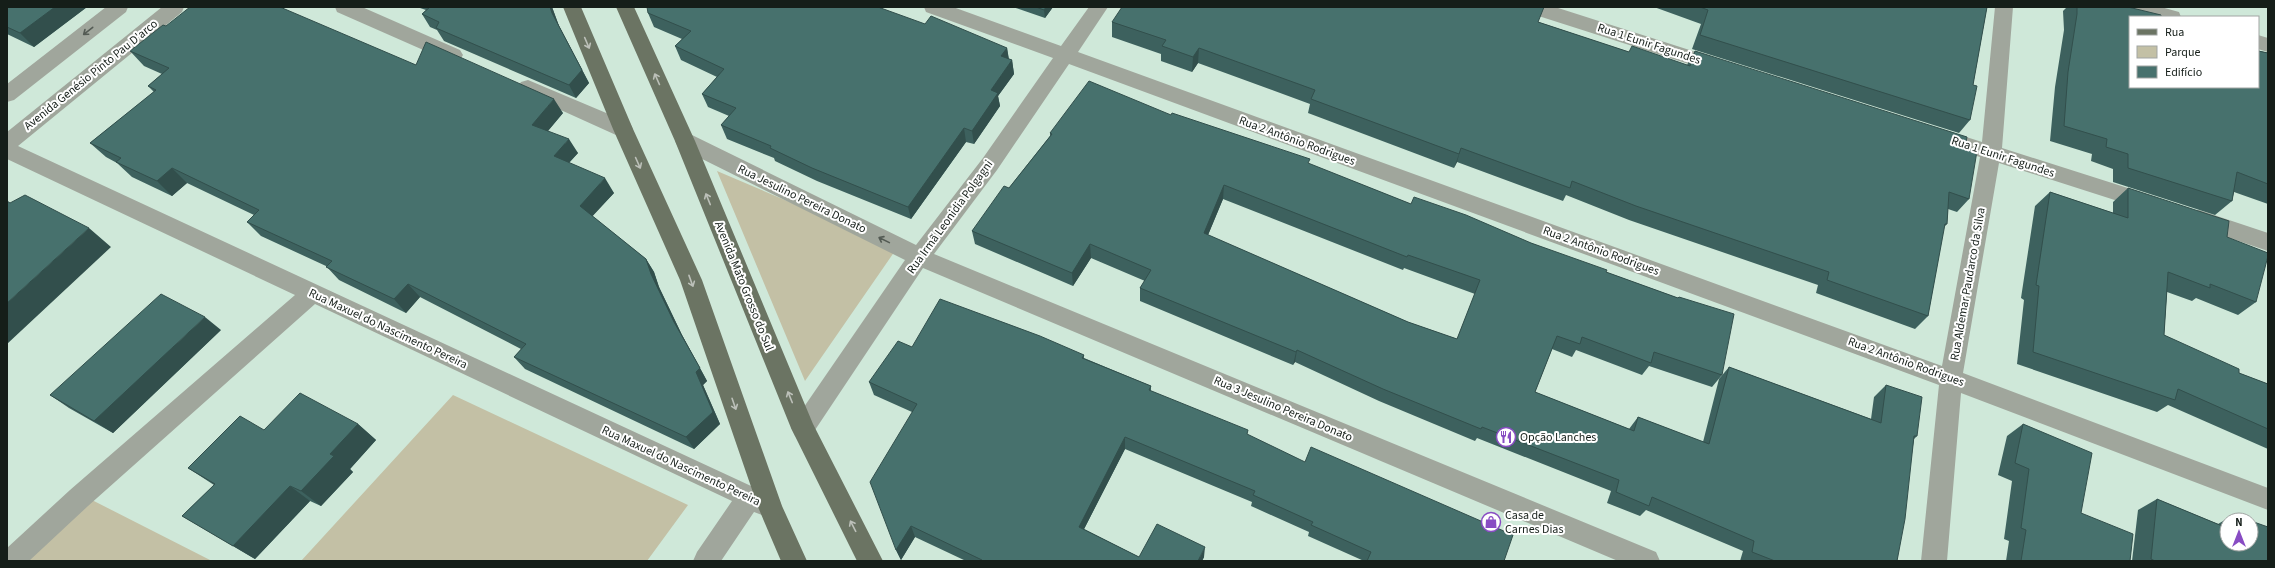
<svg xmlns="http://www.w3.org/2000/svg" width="2275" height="568" font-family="'Source Sans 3',sans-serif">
<rect width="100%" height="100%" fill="#cfe8d9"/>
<!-- green -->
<path fill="#c3c0a5" d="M717,171L897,248L805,381Z
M453,395L688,505L647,561H301Z
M88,498L212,561H23Z"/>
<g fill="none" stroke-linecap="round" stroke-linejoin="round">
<!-- minor -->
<path fill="#a0a69c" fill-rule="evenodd" d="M106,7H128L126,12L14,100L7,102V84Z
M162,7H184L182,12L18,146L779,499L782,507L779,515L770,518L754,512L721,561H693L697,552L732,501L315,304L88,506L29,561H7V548L70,490L295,295L7,159V132Z
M335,7H362L460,50L463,55L460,60L453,62L446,60L337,12Z
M924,7H953L1061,46L1089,7H1108L1078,52L1942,366L1980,157L1931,142L1928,136L1931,130L1938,128L1982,142L1995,7H2013L2002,148L2156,197L2160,203L2156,209L2149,211L1999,163L1963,373L2268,488V510L1961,393L1947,561H1921L1939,385L1069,64L997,170L934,254L1656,552L1660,561H1618L923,268L811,436L803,439L795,436L791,428L795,420L905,260L678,147L675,141L678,135L685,133L692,135L916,245L983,158L1053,58L926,12Z
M1524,7H1555L1727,62L1730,67L1727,72L1720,74L1526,12Z
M2129,7H2161L2179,12L2181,17H2149L2131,12Z
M2258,35L2268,38V52L2258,49Z
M528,80L630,123L633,129L630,135L623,137L616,135L521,92L518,87L521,82Z
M2199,210L2268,233V251L2191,225L2188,219L2191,213Z"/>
<!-- major -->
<path fill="#6b7463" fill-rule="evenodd" d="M563,7H581L633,129L702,280L782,506L807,561H781L758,507L680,280L613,129Z
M616,7H634L695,141L813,424L883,561H857L791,428L675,141Z"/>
</g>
<!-- wall -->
<path fill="#3d615e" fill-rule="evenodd" d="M7,7H87L34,47L7,34Z
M417,7H552L559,26L589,83L576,98L444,41L437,30L430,27L422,14L426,10Z
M1013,7H1053L1045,18Z
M1654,7H1987L1973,85L1970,120L1959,133L1692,49L1701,24Z
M2067,7H2128L2130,17L2268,53V204L2234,192L2232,201L2215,215L2113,182V169L2091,161L2092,154L2050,141L2055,87L2064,30L2063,11Z
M648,13L925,24L1007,48L1009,59L1012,60L1014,74L998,96L1000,106L974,144L966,142L911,219L817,181L775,161L774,158L727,139L721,125L729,116L708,107L702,94L717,77L681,60L675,46L682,39L654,27Z
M1112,22H1538L1629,52L1687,65L1695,51L1965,148L1969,199L1957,212L1948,209L1947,224L1944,227L1928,316L1915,329L1816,293L1818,285L1629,220L1566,195L1563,201L1457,162L1454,168L1308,113L1310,104L1198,63L1192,72L1161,61V54L1112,37Z
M166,26L416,65L563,113L548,131L578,153L569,163L614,193L592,216L646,259L654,272L659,287L682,335L707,381L703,385L720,424L694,449L525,369L514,357L521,349L420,297L406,313L339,280L326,266L261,236L247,222L254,215L187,183L172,196L132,177L117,163L106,157L90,143L154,92L148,86L162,74L144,66L130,51Z
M1171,115L1309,164L1411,204L1531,243L1606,272L1678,298L1679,297L1722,375L1712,387L1649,366L1642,375L1576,350L1572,357L1552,349L1535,392L1629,429L1638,417L1703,442L1719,379L1729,367L1871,419L1874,397L1886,385L1917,436L1914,439L1897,561H1740L1743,551L1646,510L1640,516L1607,503L1611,491L1477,438L1475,441L1379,401L1295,362L1293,365L1140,301V288L1145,281L1091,258L1073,286L975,244L972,231L1009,188L1050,136V133ZM1223,199L1403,270L1404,268L1475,294L1457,339L1408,322L1208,235Z
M2128,188L2227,237L2256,302L2238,315L2196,298L2192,301L2167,292L2164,335L2239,373L2268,384V449L2168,405L2157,412L2017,364L2024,300L2021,298L2035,206L2050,192L2113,213V202Z
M221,330L113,433L69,408L50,395Z
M912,347L1084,355V358L1151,386V391L1248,435L1504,561H1364L1308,536L1309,532L1251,506L1252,502L1125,449L1084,529L1139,557H1204L1202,561H966L915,537L901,560L896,550L912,412L874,395L869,382Z
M358,424L376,440L350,469L353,472L321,506L310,501L255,559L182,516L214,485L188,468L264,430Z
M2023,424L2081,513L2130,561H2006L2009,541L2004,539L2012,481L1998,475L2007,436Z
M2157,499L2218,524L2235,514L2250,520H2227V544L2268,561H2132L2138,510Z"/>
<!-- shaded-wall -->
<path fill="#324f4c" d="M55,7H87L34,47L20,33Z
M550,7H552L559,26L589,83L576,98L569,85Z
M1046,7H1053L1045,18L1044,10Z
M1007,48L1009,62L1001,56Z
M1199,48L1198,63L1192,72L1193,57Z
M1012,60L1014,74L998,96L1000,106L974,144L972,131L991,90Z
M554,99L563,113L541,139L532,125Z
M964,128L966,142L911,219L908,207Z
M569,139L578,153L562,170L554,156Z
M1461,148L1457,162L1454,168L1459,154Z
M172,168L187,183L172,196L157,181Z
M605,178L614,193L589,220L580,206Z
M1224,185L1223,199L1203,247L1204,233Z
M89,228L111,247L7,344V303Z
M1090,244L1091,258L1073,286L1072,273Z
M646,259L654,272L659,287L682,335L707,381L703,385L720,424L694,449L686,437L651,274Z
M408,284L420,297L406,313L394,299Z
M205,317L221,330L113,433L94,421Z
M1297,350L1295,362L1293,365L1296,352Z
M358,424L376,440L350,469L353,472L321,506L301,491L330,454Z
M1125,437V449L1080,537L1079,527Z
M290,486L310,501L255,559L233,546Z
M911,526L915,537L901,560L896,550Z
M1205,547L1204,557L1202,561H1198Z"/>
<!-- building -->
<path fill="#47716d" stroke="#324f4c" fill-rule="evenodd" d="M7,7H55L20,33L7,27Z
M190,7H280L416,65L426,42L554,99L532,125L569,139L554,156L605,178L580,206L646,259L651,274L674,322L700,368L696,372L713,412L686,437L514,357L526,344L408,284L394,299L326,267L332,261L247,222L259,210L172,168L157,181L116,162L121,158L90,143L156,90L148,86L169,68L130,51L163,25L166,26Z
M430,7H550L552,13L582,70L569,85L436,28L439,22L422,14Z
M647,7H878L925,24L931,16L1007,48L1001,56L1012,60L991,90L998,93L972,131L964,128L908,207L812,168L770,148L771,146L721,125L736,108L702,94L724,69L675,46L691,31L648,13Z
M1036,7H1046L1044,10Z
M1122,7H1544L1538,22L1629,52L1632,46L1690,66L1695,51L1967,137L1965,148L1977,151L1969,199L1949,192L1947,224H1945L1928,316L1827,280L1829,272L1636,206L1572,181L1570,188L1461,148L1459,154L1311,99L1315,90L1199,48L1193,57L1162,46L1166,40L1112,22Z
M1700,7H1987L1973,85L1977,86L1970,120L1700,35L1708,10Z
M2077,7H2128L2161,15V17H2130V87H2258V51L2268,53V184L2237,172L2232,201L2128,168V154L2106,147L2107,139L2064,126L2068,72L2077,14Z
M1089,81L1171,115L1172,113L1310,159L1308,163L1411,204L1414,197L1466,215L1531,243L1607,270L1606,272L1678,298L1679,297L1734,314L1722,375L1654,352L1651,363L1582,337L1580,344L1557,336L1535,392L1634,431L1638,417L1709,444L1729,367L1881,423L1886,385L1922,397L1917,436H1914L1905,519L1897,561H1775L1752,552L1754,541L1652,497L1649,506L1616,492L1619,480L1482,427L1481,429L1383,389L1297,350L1296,352L1140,288L1151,270L1090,244L1072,273L972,231L1004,186L1009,188L1052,134L1050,133ZM1224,185L1407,257L1408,255L1480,280L1457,339L1408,322L1204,233Z
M2128,188L2229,221L2227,237L2268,253V256L2256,302L2210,284V288L2168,272L2164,335L2239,369V373L2268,384V429L2178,389L2175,400L2033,352L2039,286L2036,285L2050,192L2128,218Z
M25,195L89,228L7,303V201L10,203Z
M161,294L205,317L94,421L50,395Z
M940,299L1040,336L1084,355L1082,358L1151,386L1149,390L1248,430L1247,434L1305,462L1311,447L1513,535L1504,561H1367L1371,552L1311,525L1313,522L1253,495L1255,491L1125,437L1079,527L1139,557L1157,524L1205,547L1198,561H982V560L911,526L896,550L870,482L917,404L869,382L898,341L912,347Z
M300,393L358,424L330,454L334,456L301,491L290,486L233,546L182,516L215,484L188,468L240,416L264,430Z
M2023,424L2092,453L2081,513L2133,534L2130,561H2021L2026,530L2021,528L2029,469L2015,463Z
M2157,499L2227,528V544H2251V521L2268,527V561H2155L2151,559Z
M2235,514L2250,520H2235Z"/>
<!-- one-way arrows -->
<defs><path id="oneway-shaft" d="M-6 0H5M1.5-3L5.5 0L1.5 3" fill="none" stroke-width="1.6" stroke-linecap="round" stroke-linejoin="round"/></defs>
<g stroke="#545b54">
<use href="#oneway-shaft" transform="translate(88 31) rotate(142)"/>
<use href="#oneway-shaft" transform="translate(884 240) rotate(-154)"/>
</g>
<g stroke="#bcc0b9">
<use href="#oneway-shaft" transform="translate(587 43) rotate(67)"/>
<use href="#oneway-shaft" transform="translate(657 79) rotate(-114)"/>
<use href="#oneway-shaft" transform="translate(638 163) rotate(66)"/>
<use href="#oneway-shaft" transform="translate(708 199) rotate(-112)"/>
<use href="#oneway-shaft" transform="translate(691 281) rotate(70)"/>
<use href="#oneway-shaft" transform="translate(790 397) rotate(-112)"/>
<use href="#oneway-shaft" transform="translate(734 404) rotate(71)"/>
<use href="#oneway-shaft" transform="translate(853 526) rotate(-117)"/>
</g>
<!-- icons -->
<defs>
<symbol id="restaurant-ring" viewBox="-11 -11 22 22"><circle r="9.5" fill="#fff" stroke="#884cc3" stroke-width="1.5"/><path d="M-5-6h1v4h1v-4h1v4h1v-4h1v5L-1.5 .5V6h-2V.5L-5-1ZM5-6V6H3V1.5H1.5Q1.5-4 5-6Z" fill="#884cc3"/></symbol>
<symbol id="shop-ring" viewBox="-11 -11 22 22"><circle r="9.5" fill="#fff" stroke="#884cc3" stroke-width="1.5"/><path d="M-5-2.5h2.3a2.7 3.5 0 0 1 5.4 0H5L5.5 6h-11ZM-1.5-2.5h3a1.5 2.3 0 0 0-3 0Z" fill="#884cc3"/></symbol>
</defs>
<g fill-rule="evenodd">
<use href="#restaurant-ring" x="1495" y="426" width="22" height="22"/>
<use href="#shop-ring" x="1480" y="511" width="22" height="22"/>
</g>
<g text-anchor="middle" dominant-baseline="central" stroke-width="4" stroke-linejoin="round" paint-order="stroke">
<!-- street labels -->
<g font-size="12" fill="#151e19" stroke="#fff">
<text transform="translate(1649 44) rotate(18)">Rua 1 Eunir Fagundes</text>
<text transform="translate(91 75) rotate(-39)">Avenida Genésio Pinto Pau D'arco</text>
<text transform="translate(1297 141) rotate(20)">Rua 2 Antônio Rodrigues</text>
<text transform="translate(2003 157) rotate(18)">Rua 1 Eunir Fagundes</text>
<text transform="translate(802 199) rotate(26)">Rua Jesulino Pereira Donato</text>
<text transform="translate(950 217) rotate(-54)">Rua Irmã Leonidia Polgagni</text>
<text transform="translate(1601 251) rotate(20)">Rua 2 Antônio Rodrigues</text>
<text transform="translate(1968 284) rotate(-80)">Rua Aldemar Paudarco da Silva</text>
<text transform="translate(744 286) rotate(68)">Avenida Mato Grosso do Sul</text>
<text transform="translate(388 329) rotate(25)">Rua Maxuel do Nascimento Pereira</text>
<text transform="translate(1906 362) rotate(20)">Rua 2 Antônio Rodrigues</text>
<text transform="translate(1283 409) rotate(23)">Rua 3 Jesulino Pereira Donato</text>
<text transform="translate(681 466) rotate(25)">Rua Maxuel do Nascimento Pereira</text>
</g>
<!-- poi labels -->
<g font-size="12" fill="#151e19" stroke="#fff" text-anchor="start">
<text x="1520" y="437">Opção Lanches</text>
<text x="1505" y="515">Casa de<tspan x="1505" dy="14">Carnes Dias</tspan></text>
</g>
</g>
<!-- border -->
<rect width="2275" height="568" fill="none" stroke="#151e19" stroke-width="16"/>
<!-- legend -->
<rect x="2129" y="16" width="130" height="72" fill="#ffffff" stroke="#a1a5a3"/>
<rect x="2137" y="29" width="20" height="6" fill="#6b7463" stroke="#a1a5a3"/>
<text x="2165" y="36" font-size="12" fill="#151e19">Rua</text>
<rect x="2137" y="46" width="20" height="12" fill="#c3c0a5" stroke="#a1a5a3"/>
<text x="2165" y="56" font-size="12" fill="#151e19">Parque</text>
<rect x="2137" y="66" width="20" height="12" fill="#47716d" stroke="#a1a5a3"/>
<text x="2165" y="76" font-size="12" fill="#151e19">Edifício</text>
<!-- north arrow -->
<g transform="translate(2239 532)"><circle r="19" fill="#ffffff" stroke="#a1a5a3"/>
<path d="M0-3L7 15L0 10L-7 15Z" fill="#884cc3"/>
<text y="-6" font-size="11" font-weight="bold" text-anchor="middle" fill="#151e19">N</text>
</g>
</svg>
